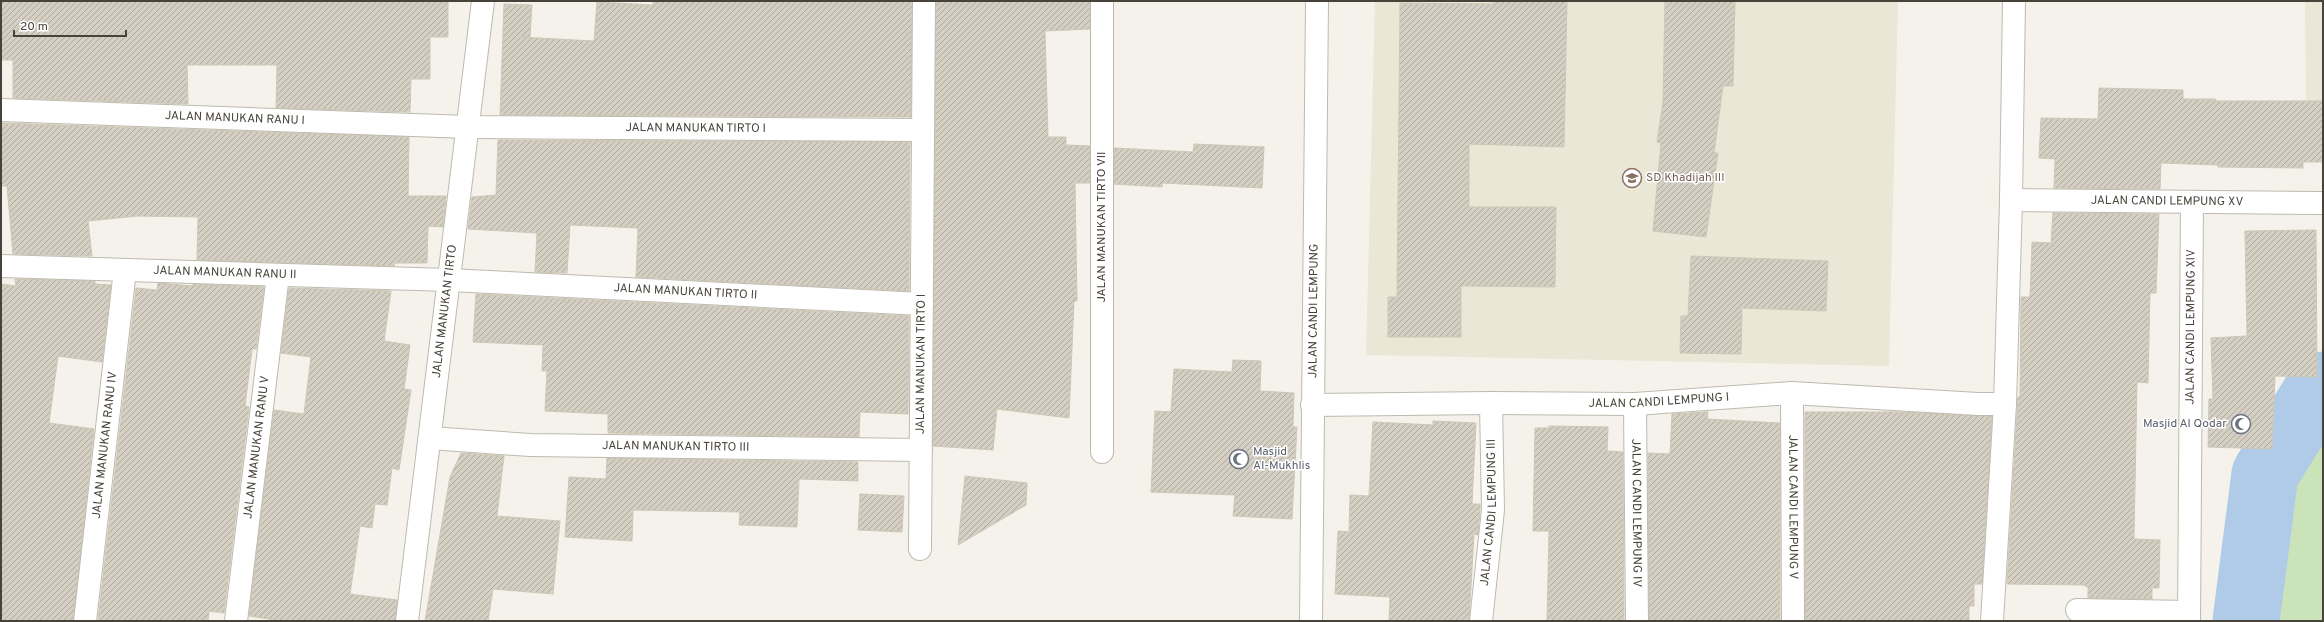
<svg xmlns="http://www.w3.org/2000/svg" width="2324" height="622" font-family="Overpass,sans-serif">
<defs>
<pattern id="building-hatch" width="6" height="6" patternUnits="userSpaceOnUse"><rect width="6" height="6" fill="#d4cfc2"/><path d="M-1 1l2-2M0 6l6-6M5 7l2-2" fill="none" stroke="#aeaa9f"/></pattern>
</defs>
<rect width="100%" height="100%" fill="#f4f2eb"/>
<!-- education -->
<path fill="#ebe7d7" d="M1375,1H1898L1889,366L1366,355Z
M2305,1H2323V103L2306,104Z"/>
<!-- green -->
<path fill="#cbe3b9" d="M2323,421V621H2259L2228,537Z"/>
<g fill="none" stroke-linecap="round" stroke-linejoin="round">
<!-- river -->
<path stroke="#afcbe8" stroke-width="67" d="M2246,621L2265,474L2320,386L2323,385"/>
</g>
<!-- building -->
<path fill="url(#building-hatch)" stroke="#cec7b6" d="M1,1H448V37H430V79H411L410,112L276,108L277,65H187L188,104L13,98V60H1Z
M653,1H912L911,117L500,115L504,4L532,5L530,37H520L594,41L597,2L653,5Z
M936,1H1090V29L1045,31L1048,137H1066V145L1090,146V183H1075L1077,301H1074L1069,418L997,409L993,450L933,446Z
M1493,1H1567L1564,147L1469,144V207H1556L1555,287L1461,286V337H1388V297H1397L1400,3L1493,4Z
M1665,1H1735L1733,86H1723L1714,153H1718L1706,237L1653,231L1661,143L1657,142L1663,102Z
M2099,88L2183,90V99H2216L2215,101H2323V162H2303V168L2218,167V165L2161,163L2160,189L2054,188L2055,159L2039,158L2041,118L2098,119Z
M1,123L409,137L408,196H446L443,227L428,226L427,263H395L394,266L197,260L198,217L137,216L88,221L92,256L13,254L7,186H1Z
M498,140L910,142L909,291L636,277L638,228L570,225L567,273L535,272L537,233L468,229L472,197L496,195Z
M1194,144L1264,147L1262,188L1162,183V187L1114,184V148L1193,152Z
M2053,213L2159,214L2156,293H2150L2148,383L2137,382L2134,539L2160,540L2159,588H2152V599L2088,598V587L2083,585L2007,584L2018,397H2020L2021,297H2030L2032,242L2051,243Z
M2316,230L2317,377L2275,376L2272,449L2208,447L2209,399H2213L2211,338L2247,336L2245,231Z
M1691,256L1828,261L1826,311L1742,308L1741,354L1680,353L1681,316H1688Z
M15,279L95,281V284L111,285L102,362L58,356L49,423L94,429L73,621H1V284L16,286Z
M158,283L193,286V284L264,287L256,349H252L245,406L249,407L224,613L209,611L208,621H98L136,288L157,290Z
M289,288L391,291L384,341L410,345L404,389L411,390L399,470L392,468L387,505L375,504L372,528L360,526L350,594L397,600L395,621H282L249,616L274,410L304,414L311,357L281,353Z
M476,294L909,316L908,414L860,412L859,437L608,433V414L545,411L547,371H542L543,345L473,342Z
M1233,360L1261,361L1260,391L1294,393L1293,427H1297L1292,519L1233,516L1235,495L1151,492L1155,411L1171,412L1174,369L1232,372Z
M1708,412L1707,419L1780,423V621H1649L1648,453L1670,454L1672,414Z
M1805,412H1897L1992,416L1982,584H1974V606H1969V621H1805Z
M1433,421L1476,423L1472,504H1480V509L1478,535L1474,534L1469,621H1389L1390,597L1335,594L1338,531L1349,532L1350,495L1369,496L1373,422L1433,425Z
M1549,426L1608,427L1607,451L1623,452L1624,621H1547L1549,531H1533L1535,428H1548Z
M461,453L504,456L497,516L560,521L553,594L493,589L488,621H425L450,477Z
M607,458L858,462V481L799,479L797,527L739,525L740,512L633,510L632,541L565,537L569,477L606,479Z
M965,476L1027,483L1026,505L958,545Z
M860,494L904,496L902,532L858,530Z"/>
<g fill="none" stroke-linecap="round" stroke-linejoin="round">
<defs>
<g id="minor">
<path d="M1102,1V452"/>
<path id="s1" d="M1,110L468,127L923,130"/>
<path id="s2" d="M2011,200L2323,203"/>
<path id="s3" d="M1,266L449,280L922,304"/>
<path id="s4" d="M1792,393L1793,621"/>
<path id="s5" d="M1635,404L1637,621"/>
<path id="s6" d="M1312,405L1491,403L1635,404L1792,393L1978,404H2005"/>
<path id="s7" d="M430,438L530,445L921,450"/>
<path id="s8" d="M920,549L924,1"/>
<path d="M2077,610L2189,612"/>
<path id="s9" d="M85,621L125,270"/>
<path id="s10" d="M236,621L278,275"/>
<path id="s11" d="M407,621L483,1"/>
<path id="s12" d="M1311,621L1317,1"/>
<path id="s13" d="M1481,621L1493,510L1491,403"/>
<path d="M1992,621L2005,404L2011,200L2014,1"/>
<path id="s14" d="M2189,621L2192,202"/>
</g>
</defs>
<!-- minor casing -->
<use href="#minor" stroke="#bebaaf" stroke-width="24"/>
<!-- minor -->
<use href="#minor" stroke="#fff" stroke-width="22"/>
</g>
<!-- icons -->
<defs>
<symbol id="school-ring" viewBox="-11 -11 22 22"><circle r="9.5" fill="#fff" stroke="#8d6e63" stroke-width="1.5"/><path d="M0-5L7-2L0 1L-7-2ZM-4 1L0 2.5L4 1V4Q0 6-4 4Z" fill="#8d6e63"/></symbol>
<symbol id="mosque-ring" viewBox="-11 -11 22 22"><circle r="9.5" fill="#fff" stroke="#6b7280" stroke-width="1.5"/><path d="M3.5-4.9A6 6 0 1 0 3.5 4.9A5 5 0 1 1 3.5-4.9Z" fill="#6b7280"/></symbol>
</defs>
<g fill-rule="evenodd">
<use href="#school-ring" x="1621" y="167" width="22" height="22"/>
<use href="#mosque-ring" x="2230" y="413" width="22" height="22"/>
<use href="#mosque-ring" x="1228" y="448" width="22" height="22"/>
</g>
<g text-anchor="middle" dominant-baseline="central" stroke-width="3" stroke-linejoin="round" paint-order="stroke">
<!-- street labels -->
<g font-size="12" fill="#47433a" stroke="#fff">
<text stroke="none"><textPath href="#s1" startOffset="234">JALAN MANUKAN RANU I</textPath></text>
<text stroke="none"><textPath href="#s1" startOffset="695">JALAN MANUKAN TIRTO I</textPath></text>
<text stroke="none"><textPath href="#s2" startOffset="156">JALAN CANDI LEMPUNG XV</textPath></text>
<text transform="translate(1102 227) rotate(-90)">JALAN MANUKAN TIRTO VII</text>
<text stroke="none"><textPath href="#s3" startOffset="224">JALAN MANUKAN RANU II</textPath></text>
<text stroke="none"><textPath href="#s3" startOffset="685">JALAN MANUKAN TIRTO II</textPath></text>
<text stroke="none"><textPath href="#s11" startOffset="312">JALAN MANUKAN TIRTO</textPath></text>
<text stroke="none"><textPath href="#s12" startOffset="310">JALAN CANDI LEMPUNG</textPath></text>
<text stroke="none"><textPath href="#s14" startOffset="294">JALAN CANDI LEMPUNG XIV</textPath></text>
<text stroke="none"><textPath href="#s8" startOffset="185">JALAN MANUKAN TIRTO I</textPath></text>
<text stroke="none"><textPath href="#s6" startOffset="347">JALAN CANDI LEMPUNG I</textPath></text>
<text stroke="none"><textPath href="#s9" startOffset="177">JALAN MANUKAN RANU IV</textPath></text>
<text stroke="none"><textPath href="#s7" startOffset="246">JALAN MANUKAN TIRTO III</textPath></text>
<text stroke="none"><textPath href="#s10" startOffset="175">JALAN MANUKAN RANU V</textPath></text>
<text stroke="none"><textPath href="#s4" startOffset="114">JALAN CANDI LEMPUNG V</textPath></text>
<text stroke="none"><textPath href="#s13" startOffset="109">JALAN CANDI LEMPUNG III</textPath></text>
<text stroke="none"><textPath href="#s5" startOffset="109">JALAN CANDI LEMPUNG IV</textPath></text>
</g>
<!-- education labels -->
<g font-size="12" fill="#785e54" stroke="#fff" text-anchor="start">
<text x="1646" y="178">SD Khadijah III</text>
</g>
<!-- worship labels -->
<g font-size="12" fill="#5b616d" stroke="#fff" text-anchor="end">
<text x="2227" y="424">Masjid Al Qodar</text>
<text x="1253" y="452" text-anchor="start">Masjid<tspan x="1253" dy="14">Al-Mukhlis</tspan></text>
</g>
</g>
<!-- border -->
<rect width="2324" height="622" fill="none" stroke="#47433a" stroke-width="4"/>
<!-- scale -->
<path d="M14 30v6h112v-6" fill="none" stroke="#47433a" stroke-width="2"/>
<text x="20" y="30" font-size="12" fill="#47433a" stroke="#ffffff" stroke-width="3" paint-order="stroke">20 m</text>
</svg>
